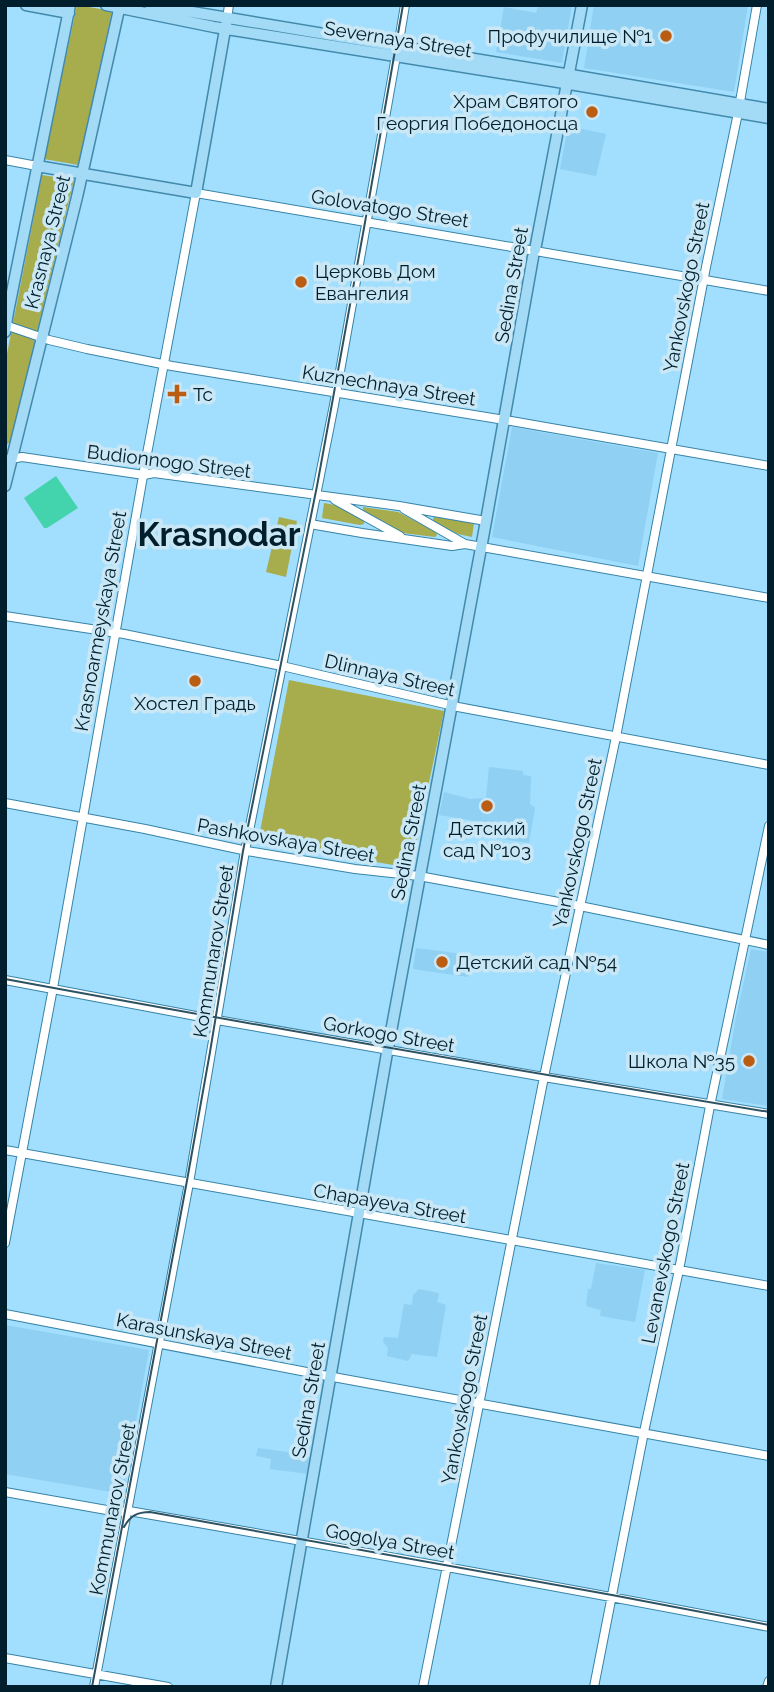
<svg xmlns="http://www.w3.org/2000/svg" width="774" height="1692" font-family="Raleway,sans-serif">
<rect width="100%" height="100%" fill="#a2defd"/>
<!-- built -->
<path fill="#8fd0f3" d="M538,5H572L562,63L496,52L504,7L536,13Z
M594,5H748L734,92L584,68Z
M568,126L606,134L596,176L560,169Z
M512,427L658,453L638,566L492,537Z
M489,767L523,771V775L531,776L530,804L535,808L529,843L487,837V835H483L480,822L439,815L444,792L470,799L486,798Z
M416,948L471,955L468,977L413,969Z
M751,949L769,952V1106L722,1099L736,1017Z
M596,1263L645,1270L635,1322L600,1316L601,1310L586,1306L588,1289H591Z
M419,1289L439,1293L437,1302L446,1305L437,1357L412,1354L408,1361L387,1356L388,1348L383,1342L384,1337L398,1338L404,1304L412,1305L413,1295Z
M5,1325L149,1350L123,1494L5,1474Z
M258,1448L294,1453V1456L311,1458L308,1474L270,1469L271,1459L256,1456Z"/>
<!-- green -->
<path fill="#a7ac4d" d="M77,5L112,11L78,165L44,159Z
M42,175L74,180L10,442L5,446V364Z
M324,503L335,505L364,521V524L360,525L322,518Z
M363,507L398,512L436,532L437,535L435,537L402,533L363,511Z
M279,517L297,521L286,577L266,572Z
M435,517L474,523L472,537L458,534L433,522V518Z
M289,680L444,711L411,868L258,842Z"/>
<!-- water -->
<path fill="#43d4ae" d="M56,476L78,508L47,528H44L24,498Z"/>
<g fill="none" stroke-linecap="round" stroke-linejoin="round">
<defs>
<path id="minor" d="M227,19L229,5
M398,47L405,5
M5,160L37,166
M5,325L49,340L87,349L172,366L511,421L769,466
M5,460L22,457L144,475L154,473L399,506L486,521
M335,500L400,536
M404,509L465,544
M310,524L362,533L452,546L465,544L482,547L769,598
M5,616L124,634L282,666L458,707L769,765
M5,803L145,829L247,851L355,869L419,876L580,906L769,945
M5,980L217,1020L544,1077L769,1114
M5,1150L769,1286
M5,1243L53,988L146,459L196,193L769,291
M5,1314L322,1375L769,1456
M5,1492L118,1512L129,1511C343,1548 556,1586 769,1627
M5,1658L168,1687
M94,1687L189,1183L245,851L334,405L396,56
M423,1687L545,1072L616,737L706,267L738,113L757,5
M594,1687L644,1432L679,1270L710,1106L769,826
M767,1687L769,1681"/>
<path id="major" d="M26,5L69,13
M106,5L214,27L558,82L769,118
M150,5L571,75L769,109
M37,166L196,193L226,24
M535,250L582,5
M5,332L8,312L70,5
M5,486L77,197L120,5
M276,1687L387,1053L486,521L533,257"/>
</defs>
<!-- minor casing -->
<use href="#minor" stroke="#3684a8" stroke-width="10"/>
<!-- major casing -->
<use href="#major" stroke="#4289ac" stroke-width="13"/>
<!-- minor -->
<use href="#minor" stroke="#fff" stroke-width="8"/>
<!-- major -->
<use href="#major" stroke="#a3dbf7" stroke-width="10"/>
<!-- tram -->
<path stroke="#2c5264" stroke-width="2" d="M5,979C259,1026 514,1070 769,1112
M124,1527C130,1516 137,1512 150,1512L612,1595L769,1625
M92,1687L186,1186L210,1052L243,851L317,486L364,228L403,5"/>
</g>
<!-- markers -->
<g fill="#ba5c11" stroke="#cae7f6" stroke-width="2.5">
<circle cx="666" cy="36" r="7"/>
<circle cx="592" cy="112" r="7"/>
<circle cx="301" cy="282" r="7"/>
<path d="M173.5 383.5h7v7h7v7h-7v7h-7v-7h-7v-7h7z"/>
<circle cx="195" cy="681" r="7"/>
<circle cx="487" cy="806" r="7"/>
<circle cx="442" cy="962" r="7"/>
<circle cx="749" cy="1061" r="7"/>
</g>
<g text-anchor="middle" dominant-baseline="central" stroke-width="7" stroke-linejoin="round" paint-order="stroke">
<!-- poi labels -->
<g font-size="19" fill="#001e2c" stroke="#cae7f6" text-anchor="end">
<text x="652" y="36">Профучилище №1</text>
<text x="578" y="101">Храм Святого<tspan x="578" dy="22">Георгия Победоносца</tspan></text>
<text x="315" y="271" text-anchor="start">Церковь Дом<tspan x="315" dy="22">Евангелия</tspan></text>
<text x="193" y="394" text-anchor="start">Тс</text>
<text x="195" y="703" text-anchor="middle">Хостел Градь</text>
<text x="487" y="828" text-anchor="middle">Детский<tspan x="487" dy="22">сад №103</tspan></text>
<text x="456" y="962" text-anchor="start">Детский сад №54</text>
<text x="735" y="1061">Школа №35</text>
</g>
<!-- street labels -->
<g font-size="19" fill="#001e2c" stroke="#cae7f6">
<text transform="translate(398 39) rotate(9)">Severnaya Street</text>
<text transform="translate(390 208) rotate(9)">Golovatogo Street</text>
<text transform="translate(47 242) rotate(-76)">Krasnaya Street</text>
<text transform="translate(511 285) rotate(-80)">Sedina Street</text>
<text transform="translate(686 287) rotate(-79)">Yankovskogo Street</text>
<text transform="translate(389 385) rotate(9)">Kuznechnaya Street</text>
<text transform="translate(169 461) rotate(7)">Budionnogo Street</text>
<text transform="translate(100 621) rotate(-80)">Krasnoarmeyskaya Street</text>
<text transform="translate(390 675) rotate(13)">Dlinnaya Street</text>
<text transform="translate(286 840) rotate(10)">Pashkovskaya Street</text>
<text transform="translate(408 842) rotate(-79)">Sedina Street</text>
<text transform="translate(577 843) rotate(-78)">Yankovskogo Street</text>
<text transform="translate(213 951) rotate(-81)">Kommunarov Street</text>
<text transform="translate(389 1034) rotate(10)">Gorkogo Street</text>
<text transform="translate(390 1203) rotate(10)">Chapayeva Street</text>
<text transform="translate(665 1253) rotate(-79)">Levanevskogo Street</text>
<text transform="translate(204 1336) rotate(11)">Karasunskaya Street</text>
<text transform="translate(464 1399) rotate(-79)">Yankovskogo Street</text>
<text transform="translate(308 1400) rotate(-80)">Sedina Street</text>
<text transform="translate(112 1509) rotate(-79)">Kommunarov Street</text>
<text transform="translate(390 1541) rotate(10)">Gogolya Street</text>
</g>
<!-- town labels -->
<g font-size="33" font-weight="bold" fill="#001e2c" stroke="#cae7f6">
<text x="219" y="534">Krasnodar</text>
</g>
</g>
<!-- border -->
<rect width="774" height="1692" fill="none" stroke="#001e2c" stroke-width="14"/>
</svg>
